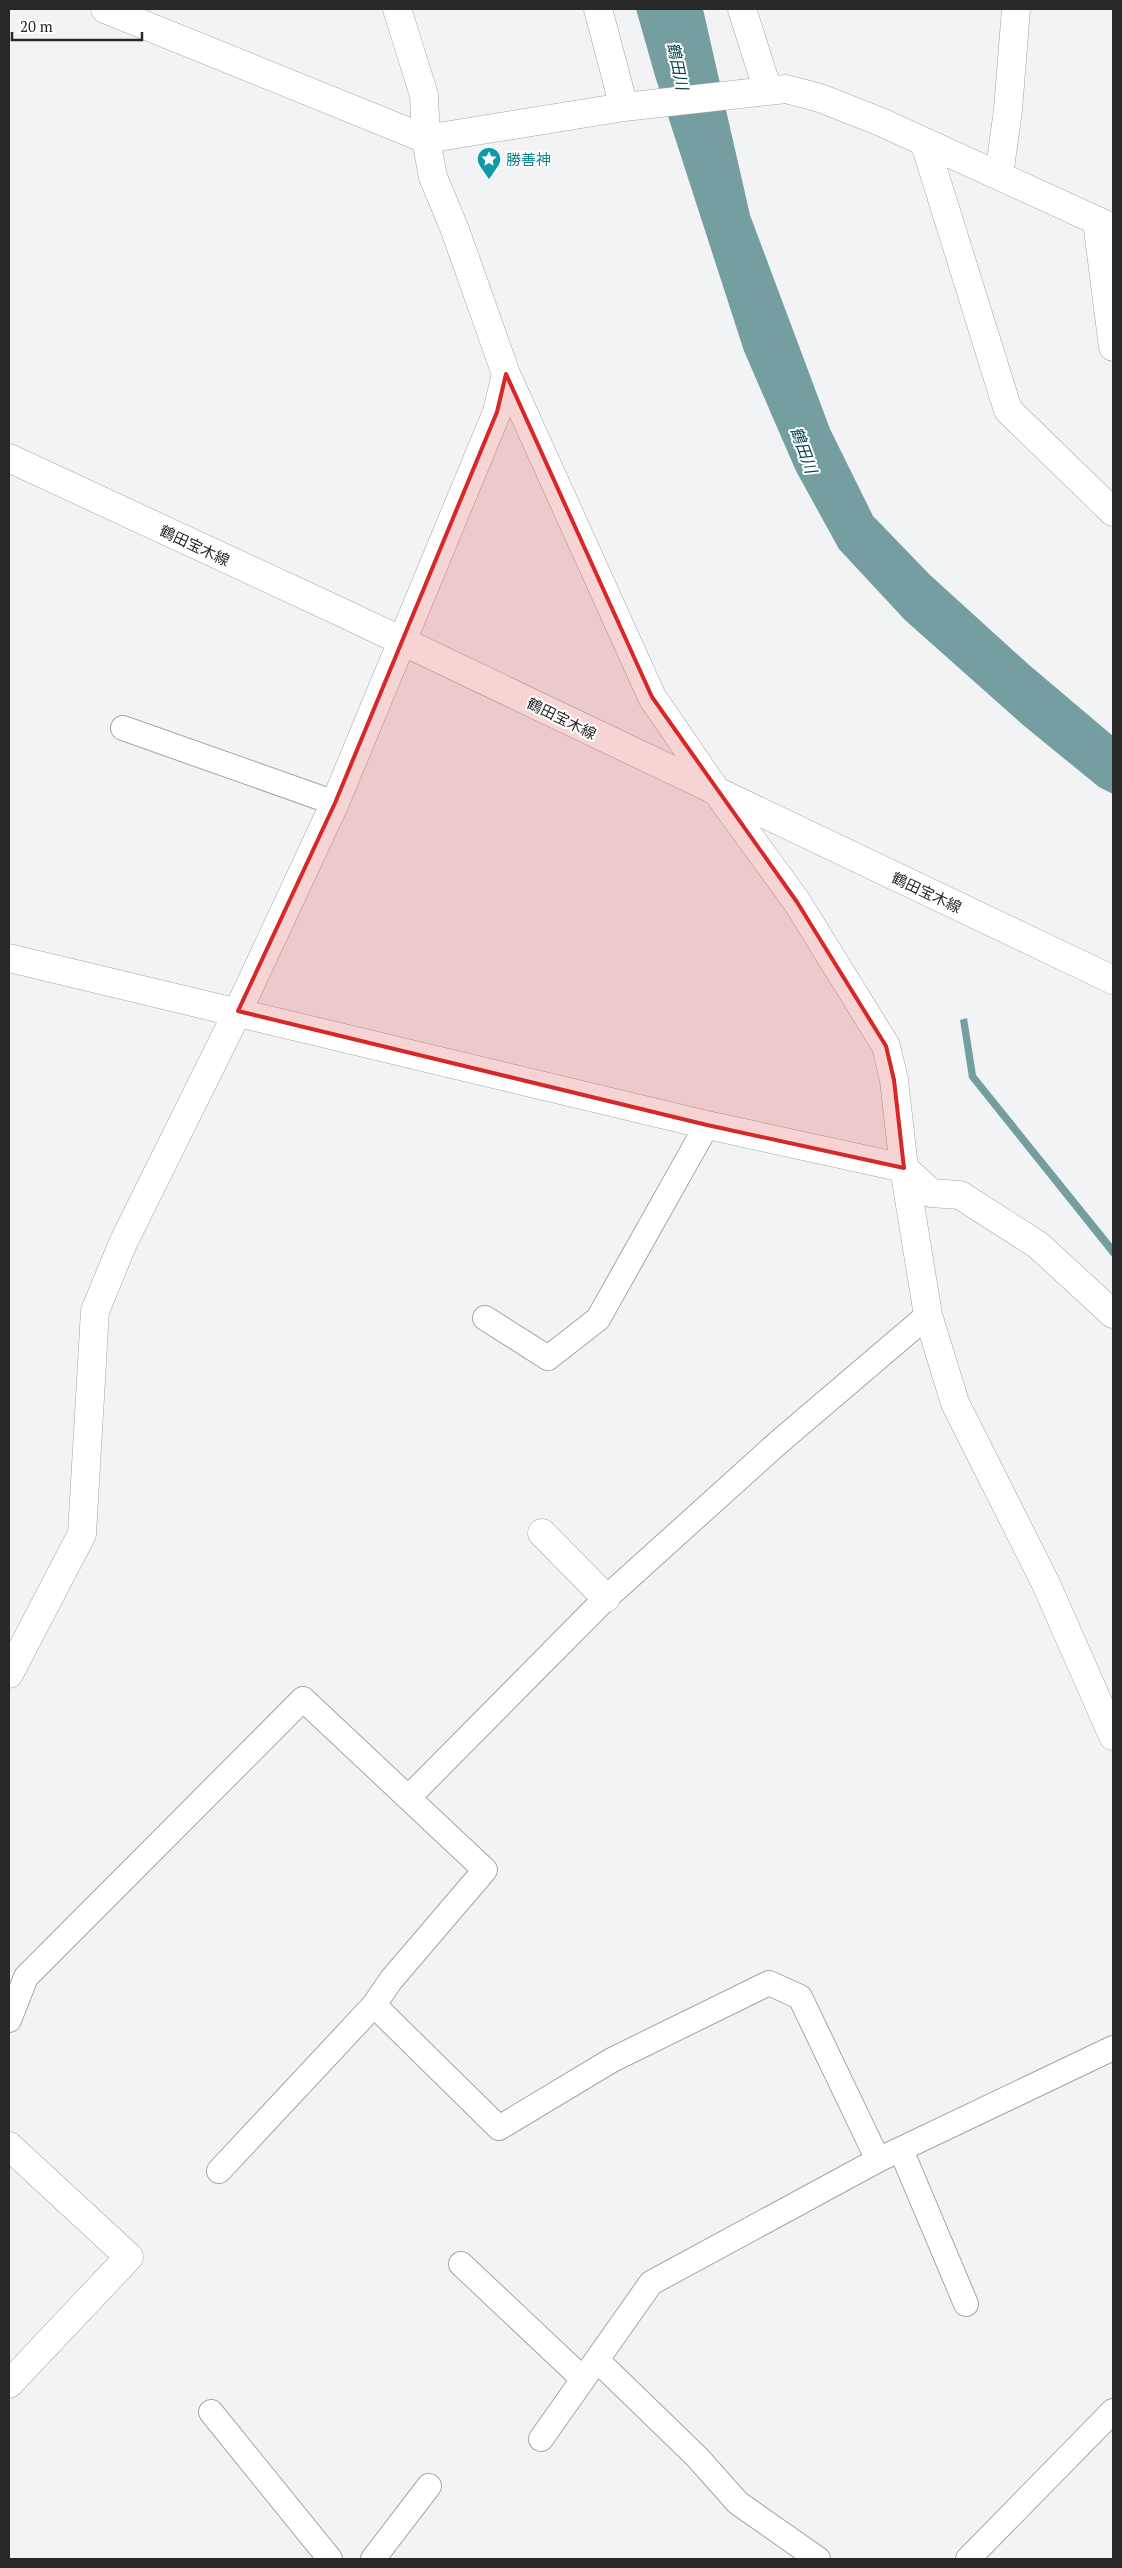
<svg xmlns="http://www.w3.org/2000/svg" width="1122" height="2568" font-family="'PT Serif','Noto Sans JP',serif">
<rect width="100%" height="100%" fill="#f2f3f4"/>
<!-- water -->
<path fill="#759ea1" d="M636,9H703L750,215L830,429L873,516L930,575L1028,664L1113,736V794L1099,787L1023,725L905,620L839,549L796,471L744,351L655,76Z
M967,1018L976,1075L1113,1245V1258L969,1078L960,1020Z"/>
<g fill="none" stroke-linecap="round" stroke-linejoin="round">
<defs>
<path id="service" d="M123,728L335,803
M485,1318L548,1358L598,1319L707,1125
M409,1797L606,1598L779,1442L928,1315
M9,2020L26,1977L303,1699L485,1870L391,1980L374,2005L499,2128L612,2060L769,1983L800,1997L878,2160
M901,2150L966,2304
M219,2171L374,2005
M461,2264L583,2379
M597,2360L698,2458L738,2503L818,2559
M211,2412L330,2559
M541,2439L651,2283L878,2160L1113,2048
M373,2559L429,2486
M968,2559L1113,2411"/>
<path id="minor" d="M105,9L426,139L624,107L786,89L820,98L881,122L1113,228
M397,9L424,95L426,139L433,177L455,230L506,374L652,697L717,792L797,902L886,1046L894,1080L904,1168L928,1315L955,1403L1046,1584L1113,1736
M598,9L624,107
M742,9L768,91
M925,144L1008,410L1113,512
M999,175L1008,110L1016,9
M1097,221L1113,347
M9,958L707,1125L904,1168L931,1193L960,1195L1038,1245L1113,1314
M542,1533L606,1598
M9,1674L82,1534L95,1311L123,1243L238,1011L335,803L497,412L506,374
M9,2146L129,2257L9,2384"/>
<path id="tertiary" d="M9,458L343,613L1113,980"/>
</defs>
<!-- service casing -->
<use href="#service" stroke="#a4a5a6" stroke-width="26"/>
<!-- minor casing -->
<use href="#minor" stroke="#a4a5a6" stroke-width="29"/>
<!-- tertiary casing -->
<use href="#tertiary" stroke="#a4a5a6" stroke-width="29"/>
<!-- service -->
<use href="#service" stroke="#fff" stroke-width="24"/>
<!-- minor -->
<use href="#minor" stroke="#fff" stroke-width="28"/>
<!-- tertiary -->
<use href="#tertiary" stroke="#fff" stroke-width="28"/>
</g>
<!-- marked area -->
<path fill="#d62828" fill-opacity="0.2" stroke="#d62828" stroke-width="4" stroke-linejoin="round" d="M506,374L652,697L797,902L886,1046L894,1080L904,1168L707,1125L238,1011L335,803L497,412Z"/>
<!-- icons -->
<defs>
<symbol id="sight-pin" viewBox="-11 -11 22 30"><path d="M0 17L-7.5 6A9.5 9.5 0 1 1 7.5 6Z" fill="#0f9aa8" stroke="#fff"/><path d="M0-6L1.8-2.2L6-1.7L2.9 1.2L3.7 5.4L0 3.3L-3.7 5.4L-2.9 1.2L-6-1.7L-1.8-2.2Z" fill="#fff"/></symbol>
</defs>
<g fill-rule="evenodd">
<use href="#sight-pin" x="475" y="145" width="28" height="38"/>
</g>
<g text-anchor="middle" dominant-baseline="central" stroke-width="4" stroke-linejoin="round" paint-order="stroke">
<!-- culture labels -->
<g font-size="15" fill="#0d838f" stroke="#fff" text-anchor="start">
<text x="506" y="159">勝善神</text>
</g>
<!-- street labels -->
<g font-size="15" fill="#282829" stroke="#fff">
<text transform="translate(195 545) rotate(25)">鶴田宝木線</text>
<text transform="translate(562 718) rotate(26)">鶴田宝木線</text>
<text transform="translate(927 892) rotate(25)">鶴田宝木線</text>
</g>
<!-- water labels -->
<g font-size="16" font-style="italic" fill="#06474c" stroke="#fff">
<text transform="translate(678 66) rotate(78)">鶴田川</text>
<text transform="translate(804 450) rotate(70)">鶴田川</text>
</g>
</g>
<!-- border -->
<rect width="1122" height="2568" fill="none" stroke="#282829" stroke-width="20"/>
<!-- scale -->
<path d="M12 32v8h130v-8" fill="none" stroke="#282829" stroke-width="2.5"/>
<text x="20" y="32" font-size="15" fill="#282829" stroke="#ffffff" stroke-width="4" paint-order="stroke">20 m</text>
</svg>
